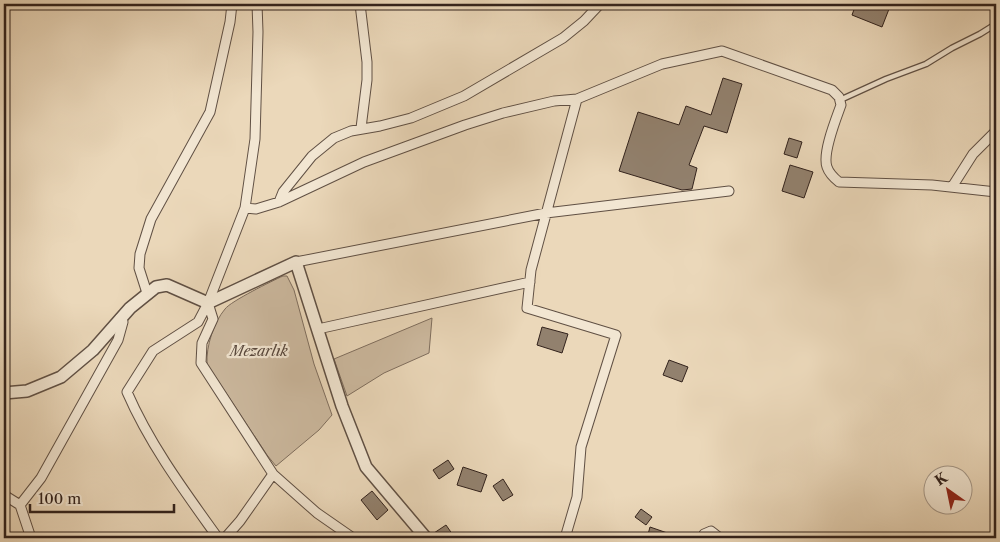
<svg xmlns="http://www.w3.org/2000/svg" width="1000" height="542" font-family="'Libre Caslon Text',serif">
<rect width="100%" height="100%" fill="#ebd8ba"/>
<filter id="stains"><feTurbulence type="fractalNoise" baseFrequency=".004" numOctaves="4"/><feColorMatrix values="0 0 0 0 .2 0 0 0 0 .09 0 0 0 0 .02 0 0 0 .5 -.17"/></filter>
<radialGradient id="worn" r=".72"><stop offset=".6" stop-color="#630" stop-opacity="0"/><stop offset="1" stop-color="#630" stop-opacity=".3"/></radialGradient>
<!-- green -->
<path fill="#ccb99f" stroke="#7f6e5e" d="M283,276H287L294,290L314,364L332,415L319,430L276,466L267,455L207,364C206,346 214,322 225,309C231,301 272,281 283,276Z
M432,318L429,353L384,373L347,396L334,359Z"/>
<!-- building -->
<path fill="#92816e" stroke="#32221c" d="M856,4H876L889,9L882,27L852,15Z
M723,78L742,84L727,133L704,126L689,165L697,168L692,189L682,190L619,171L638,112L679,125L686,106L711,115Z
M789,138L802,142L797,158L784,154Z
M790,165L813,172L804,198L782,191Z
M542,327L568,334L562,353L537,345Z
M669,360L688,367L682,382L663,375Z
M448,460L454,469L439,479L433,470Z
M463,467L487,475L481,492L457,485Z
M503,479L513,495L503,501L493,486Z
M372,491L388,510L377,520L361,500Z
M641,509L652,517L646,525L635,517Z
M446,525L455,538H438L434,533Z
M650,527L676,536V538H647Z"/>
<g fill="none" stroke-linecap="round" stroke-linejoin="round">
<defs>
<path id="service" d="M840,100L886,79L926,64L952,48L980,34L996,24"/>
<path id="minor" d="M360,4L367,62V80L361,128
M577,99L662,64L722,51L832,90L839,97L841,105C836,119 822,153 827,167C829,173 834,178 839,182L932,185L996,192
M952,187L973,154L996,131
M279,202L283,192L312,156L334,138L351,131L380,126L411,118L464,96L563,38L584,21L600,4
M245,208L255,139L258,32L257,4
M296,262L546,213L729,191
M147,293L139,268L140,254L151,219L210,112L230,22L232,4
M208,303L245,208L256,209L279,202L364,162L465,125L503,113L554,101L577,99L531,270L527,308L616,335L581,447L577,497L565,538
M318,329L530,282
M4,495L20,505L31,538
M20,505L41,478L118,340L123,322L120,318
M218,538C185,492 150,445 127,392L153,351L198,322L208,303L213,319L202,343L201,363L273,474L317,513L353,538
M225,538L240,521L273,474
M702,538L704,534L711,531L720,538"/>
<path id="tertiary" d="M4,393L27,391L61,377L93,350L130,308L156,287L167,285L208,303L296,262L342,406L366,467L426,538"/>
</defs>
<!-- service casing -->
<use href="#service" stroke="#605044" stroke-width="7"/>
<!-- minor casing -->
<use href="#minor" stroke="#605044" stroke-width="11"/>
<!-- tertiary casing -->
<use href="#tertiary" stroke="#605044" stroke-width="14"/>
<!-- service -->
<use href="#service" stroke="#f2e6d2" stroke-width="4.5"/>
<!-- minor -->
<use href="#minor" stroke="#f2e6d2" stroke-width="9"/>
<!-- tertiary -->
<use href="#tertiary" stroke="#f2e6d2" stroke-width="11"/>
</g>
<g text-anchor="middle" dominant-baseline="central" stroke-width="4.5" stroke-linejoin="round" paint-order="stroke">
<!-- park labels -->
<g font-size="14" font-style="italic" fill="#58483d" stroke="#f2e6d2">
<text x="259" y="351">Mezarlık</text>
</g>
</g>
<!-- margin -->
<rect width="1000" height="542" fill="none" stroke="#ebd8ba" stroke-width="20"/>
<rect x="5" y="5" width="990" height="532" fill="none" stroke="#32221c" stroke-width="2.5"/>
<rect x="10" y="10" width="980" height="522" fill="none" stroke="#32221c"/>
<!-- north arrow -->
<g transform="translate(948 490) rotate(327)"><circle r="24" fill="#f2e6d2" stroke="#a59889"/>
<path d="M0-4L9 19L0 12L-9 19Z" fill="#8f2418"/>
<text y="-8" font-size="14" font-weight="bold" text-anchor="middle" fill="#32221c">K</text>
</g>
<!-- scale -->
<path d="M30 504v8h144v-8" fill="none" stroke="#32221c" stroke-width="2.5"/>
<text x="38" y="504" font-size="15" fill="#32221c" stroke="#f2e6d2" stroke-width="4" paint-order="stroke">100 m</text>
<rect width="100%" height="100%" filter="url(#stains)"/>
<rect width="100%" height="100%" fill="url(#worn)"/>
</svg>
